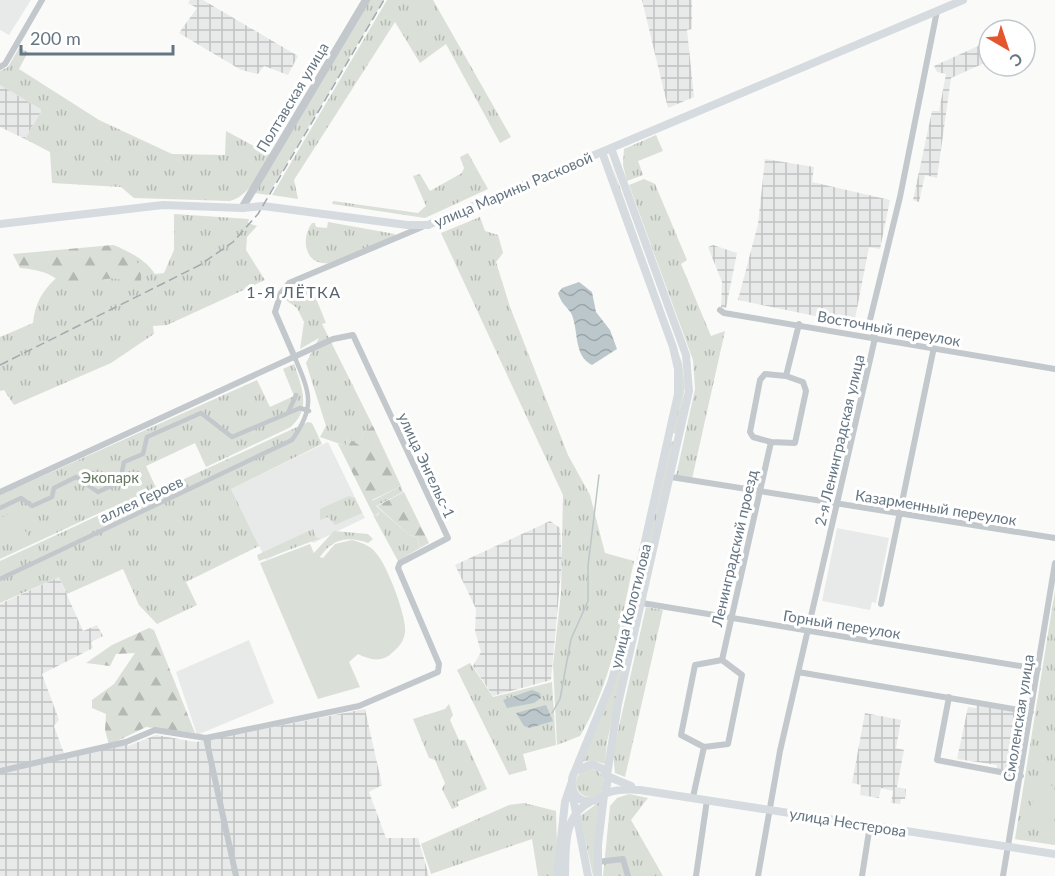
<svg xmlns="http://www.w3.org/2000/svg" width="1055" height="876" font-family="Lato,sans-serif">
<defs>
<pattern id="industrial-grid" width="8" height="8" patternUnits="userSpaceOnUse" patternTransform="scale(1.5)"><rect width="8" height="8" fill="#e8e9e9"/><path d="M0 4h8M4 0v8" fill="none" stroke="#c0c1c2"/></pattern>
<pattern id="grass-tufts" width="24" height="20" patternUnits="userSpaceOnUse" patternTransform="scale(1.5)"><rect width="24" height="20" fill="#dadfd7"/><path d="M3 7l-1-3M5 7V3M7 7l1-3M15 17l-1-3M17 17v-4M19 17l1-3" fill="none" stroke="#b4b9b4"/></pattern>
<pattern id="forest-firs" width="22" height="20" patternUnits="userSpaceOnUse" patternTransform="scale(1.5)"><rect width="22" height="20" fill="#dadfd7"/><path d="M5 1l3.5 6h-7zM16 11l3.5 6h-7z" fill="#b4b9b4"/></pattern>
<pattern id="water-waves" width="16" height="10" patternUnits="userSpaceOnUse" patternTransform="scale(1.5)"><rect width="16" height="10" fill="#bbc7cb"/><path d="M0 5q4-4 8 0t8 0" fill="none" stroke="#9ca6aa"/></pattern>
</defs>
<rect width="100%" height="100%" fill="#fafaf8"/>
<!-- built -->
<path fill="#e8e9e9" d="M0,0H31L9,35L0,30Z
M328,442L365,518L313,543L310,539L266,560L231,489Z
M837,528L889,538L876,603L872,602L870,610L822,601Z
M249,640L274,703L197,735L176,672Z"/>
<!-- industrial -->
<path fill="url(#industrial-grid)" d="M190,0H203L298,56L288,75L264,66L258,74L241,70L179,33L197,8L188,3Z
M642,0H692V29L687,30L694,97L668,108Z
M989,41V61L951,78L937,178L925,175L919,202L913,200L932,111H939L946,74L937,72L934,66Z
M0,85L42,110L25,139L0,127Z
M765,159L814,167L812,182L890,200L880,249L869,247L854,324L738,300L758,224Z
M713,245L737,253L726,308L721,307L722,282L708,247Z
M550,521L560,528L562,561L551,680L493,696L473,666L481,652L475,631L476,609L455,565Z
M59,577L83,631L97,625L103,636L91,642L93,648L42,674L59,720L54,726L65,756L127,739L128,746L156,735L196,742L365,709L382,785L369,792L386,838H418L429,876H0V604Z
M977,705L1021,713L1011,773L996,771L997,765L957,759L968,707L976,708Z
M865,713L901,720L896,748L904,750L897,787L906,789L905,799H901L900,804L891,803L893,791L881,788L879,798L860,795L861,785L852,783Z"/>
<!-- grass -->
<path fill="url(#grass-tufts)" d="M369,0H384L268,195L255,193Z
M387,0H433L511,137L500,143L446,44L420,63L395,22L294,180L298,199L272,195Z
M19,48L28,52L19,69L99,120L172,154L225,155L226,131L270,155C260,172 250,195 230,201L134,198L121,187L52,183L50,152L25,139L42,110L0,85V71L8,67Z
M656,135L663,151L638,161L643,175L627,181L623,165L624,149Z
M468,153L488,189L425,218L332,204L333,201L418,213L426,206L413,176L420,174L430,191L462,173L464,168L460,157Z
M611,162L682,363L685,387L677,434L673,433L680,379Z
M644,179L655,184L687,260L681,264L711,336L725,331L692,479L676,476L695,389L693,360L629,185Z
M174,214L249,219L248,223L257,226L247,237L246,250L265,280L167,325L153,326L154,334L111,363L14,405L4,390L0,391V337L33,323C37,278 78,263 113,245C130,252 145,259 155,274L164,273L174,250Z
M480,217L485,231L498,235L503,253L496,262L510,307L568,455L590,495L605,553L634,561C621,621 612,682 580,736L557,745L553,665L561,593L563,495L441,233Z
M328,222L395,234L394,237L329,263C305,266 300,239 312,223H315L316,227L327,228Z
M303,282L315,296L326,323L322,324L373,426L363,433L359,446L347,438L346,446L320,437L326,426L306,363L319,338L300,349L304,322L297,308L283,298L290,286Z
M294,364C302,387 312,411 289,428L206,467L195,443L146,466L157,490L111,511L108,509L0,559V495L257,380L270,407L294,396L283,369Z
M308,422L312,423L322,444L231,489L259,546L186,582L197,605L157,624L139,605L123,569L67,594L59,577L0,603V561L108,511L113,522L110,513Z
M671,441L675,442L624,665L607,742L605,764L592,760L582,762L598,723Z
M401,486L403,492L376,506L409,535L417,537L420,548L398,561L373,515L377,516L379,513L372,501Z
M349,496L355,498L362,513L335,525L328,517L320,520V509Z
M313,529L316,538H321L259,561L257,555Z
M334,531L368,534L373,539L368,543C340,533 326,544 313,569L303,565Z
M1055,590V845L1015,839Z
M646,607L663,610L625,777L615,773L613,753Z
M470,663L493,697L552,682L556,745L523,754L527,770L509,775L457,670Z
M449,704L453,715L450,720L459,740H465L487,789L457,802L459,806L452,809L442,789L445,783L435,760L429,758L413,719L445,709Z
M576 783a14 14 0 1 1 28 0a14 14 0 1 1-28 0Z
M629,794L648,798L631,820L663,876H603L610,806L617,798Z
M602,800L596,876H593L580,816Z
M524,803L556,811L557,846L554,876H538L532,839L431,874L421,844L509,805Z"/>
<!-- forest -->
<path fill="url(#forest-firs)" d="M113,245C134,254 145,264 140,288C131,288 129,283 121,280C110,276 96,281 85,284L78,299C58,277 50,271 20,268L13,254Z
M373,426L401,486L372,500L379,512L376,516L373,514L338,444L346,445L347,438L359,445L363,433Z
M404,492L429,543L420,548L417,537L409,535L377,506Z
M149,628L154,630L195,733L146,727L109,745L105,730L106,714L92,708V700L114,684L135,653L116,654L110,666L86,663L112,645Z"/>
<!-- garden -->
<path fill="#dadfd7" d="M16,511L30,541L13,549L0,518Z
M352,540C362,543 370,545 376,553C387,565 407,617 405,632C404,641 399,647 393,652C382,663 370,660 358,654L349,662L360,687L318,699L260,563L310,544L315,556L323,558L335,544Z
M1039,769L1055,790V819L1049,823L1029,819Z"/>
<!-- water -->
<path fill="url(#water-waves)" d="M579,282L592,292L596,312L610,330L617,349L592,365C573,356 579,329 571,313C566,306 561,303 558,293L562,288Z
M532,690L540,693L541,698L534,703L507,708L503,700Z
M546,705L553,721L530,728L524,726L516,713Z"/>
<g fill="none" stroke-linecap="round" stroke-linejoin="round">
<!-- stream -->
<path stroke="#bbc7cb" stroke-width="1.5" d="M552,713L560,699L571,639L588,601V566L599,475"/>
<!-- pedestrian -->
<path stroke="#c3c8cc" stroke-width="4.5" d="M288,413L296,395
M0,508L21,498L32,506L52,497L54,488L76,477L98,492L120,482L124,462L143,454L147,437L201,413L232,437L300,408L309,411
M0,579L292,440C316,407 310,393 295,358"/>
<!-- minor -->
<path stroke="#c3c8cc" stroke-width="6" d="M0,67L5,64L42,0
M720,310L724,313L1055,369
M295,358L275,312L281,293L289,283L422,227
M771,442L753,437L750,432L760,380L765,374L786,376
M671,477L1055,538
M0,492L333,339L353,335L448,538L400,563L398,568L439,664L438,672L359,706L206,738L155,730L126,742L0,771
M642,603L1038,669
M881,604L934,347
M798,672L1031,712
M949,697L937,760L1021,776
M206,738L236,876
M704,747L681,735L695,665L722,660
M693,797L704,747L728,744L742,675L722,660L771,442L795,443L806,391L803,382L786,376L799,324
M597,862L623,859L628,876
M696,876L707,800
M758,876L780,751L875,338L870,320L900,197L937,11
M862,876L870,825
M1003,876L1055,563"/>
<!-- tertiary -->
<path stroke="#c3c8cc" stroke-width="8" d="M242,208L366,0"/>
<!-- secondary -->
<path stroke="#d6dbdf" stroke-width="8" d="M0,224L163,205L242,208L263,206L407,225H428L963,0
M575,771L611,683L620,653L678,394V369L673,347L602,152
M607,775L618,704L689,391L686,355L611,148
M607,776L631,786
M572,792L588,876
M605,794L608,779L603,769L592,764L575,771C568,784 573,803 591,801C598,801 601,796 607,793C618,789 629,789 640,790L1055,854
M557,876L565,802L571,784
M565,876C566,848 562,815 592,801
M598,876V845L604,795"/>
<!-- rail -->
<path stroke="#a2aab0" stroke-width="1.5" stroke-dasharray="9 4.5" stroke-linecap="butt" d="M0,365L200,265L233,242L258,214L384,0"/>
</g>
<g text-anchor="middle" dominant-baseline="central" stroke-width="6" stroke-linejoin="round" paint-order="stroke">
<!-- street labels -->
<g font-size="15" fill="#657683" stroke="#fff">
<text transform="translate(292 97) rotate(-59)">Полтавская улица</text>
<text transform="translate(513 189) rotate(-23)">улица Марины Расковой</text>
<text transform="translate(889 328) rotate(10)">Восточный переулок</text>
<text transform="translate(839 440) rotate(-77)">2-я Ленинградская улица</text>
<text transform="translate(427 465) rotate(65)">улица Энгельс-1</text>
<text transform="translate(141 499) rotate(-25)">аллея Героев</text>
<text transform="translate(936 507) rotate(9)">Казарменный переулок</text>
<text transform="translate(734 548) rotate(-77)">Ленинградский проезд</text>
<text transform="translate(630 606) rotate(-76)">улица Колотилова</text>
<text transform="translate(842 624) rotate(9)">Горный переулок</text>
<text transform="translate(1018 718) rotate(-81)">Смоленская улица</text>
<text transform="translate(848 822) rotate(9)">улица Нестерова</text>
</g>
<!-- park labels -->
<g font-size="15" fill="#687a64" stroke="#fff">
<text x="110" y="477">Экопарк</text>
</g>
<!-- neighbourhood labels -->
<g font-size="16" letter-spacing="1.5" fill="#57646e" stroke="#fff">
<text x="294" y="291">1-Я ЛЁТКА</text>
</g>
</g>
<!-- north arrow -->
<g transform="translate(1007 48) rotate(141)"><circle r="28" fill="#ffffff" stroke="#c1c8cd" stroke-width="1.5"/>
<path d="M0-4.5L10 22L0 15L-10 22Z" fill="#e4572e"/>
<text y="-9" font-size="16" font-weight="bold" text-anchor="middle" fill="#657683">С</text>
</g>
<!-- scale -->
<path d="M21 45v9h152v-9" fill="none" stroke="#657683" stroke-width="3"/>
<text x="30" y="45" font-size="18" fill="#657683" stroke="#ffffff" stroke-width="4.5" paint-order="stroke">200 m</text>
</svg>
